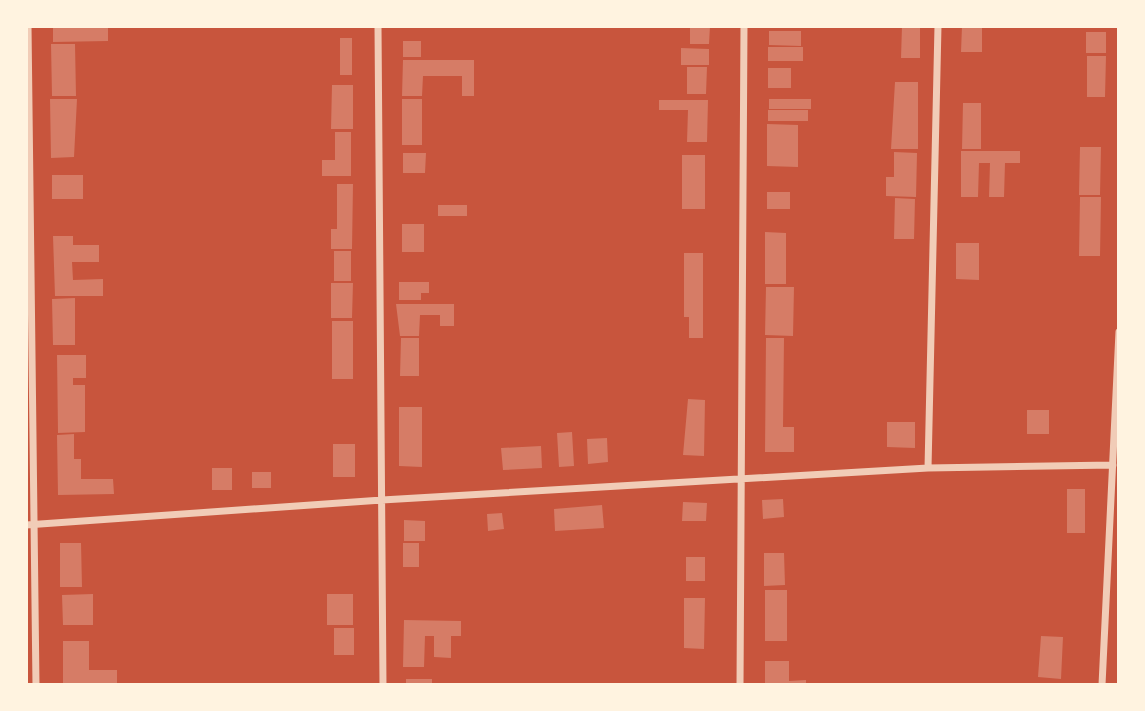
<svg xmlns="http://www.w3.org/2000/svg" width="1145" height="711" font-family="'PT Sans Narrow',sans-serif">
<rect width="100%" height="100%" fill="#c8553d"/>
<!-- building -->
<path fill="#d67c66" d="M53,26L108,28V41L53,42Z
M690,26H710L709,44H690Z
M902,26H920V58H901Z
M962,26H982V52H961Z
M769,31H801V46L769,45Z
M1086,32H1106V53H1086Z
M340,38H352V75H340Z
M403,41H421V57H403Z
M51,44H75L76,96H52Z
M768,47H803V61H768Z
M681,48L709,49V65H681Z
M1087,56H1106L1105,97H1087Z
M403,60H474V96H462V76H423L422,96H402Z
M687,67H707L706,94H687Z
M768,68H791V88H768Z
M895,82H918V149H891Z
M332,85H353V129H331Z
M50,99H77L74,157L51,158Z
M402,99H422V145H402Z
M769,99H811V109H769Z
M659,100H708L707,142H687L688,110H659Z
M963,103H981V149H962Z
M768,110H808V121H768Z
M767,124L798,125V167L767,166Z
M335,132H351V176H322V160H335Z
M1080,147H1101L1100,195H1079Z
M961,151H1020V163H1005L1004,197H989L990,163H979L978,197H961Z
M894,152L917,153L916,197L886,196V177H894Z
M403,153H426L425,173H403Z
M682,155H705V209H682Z
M52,175H83V199H52Z
M337,184H353L352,249H331V229H337Z
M767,192H790V209H767Z
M1080,197H1101L1100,256H1079Z
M895,198L915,199L914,239H894Z
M438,205H467V216H438Z
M402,224H424V252H402Z
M765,232L786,233V284H765Z
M53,236H73V245H99V262H72L73,280L103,279V296H55Z
M956,243H979V280L956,279Z
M334,251H351V281H334Z
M684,253H703V338H689V317H684Z
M399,282H429V293H421V300H399Z
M331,283H353L352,318H331Z
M766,287H794L793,336L765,335Z
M75,298V345H53L52,299Z
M396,304H454V326H440V315H420L419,336H400Z
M332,321H353V379H332Z
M401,338H419V376H400Z
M766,338H784L783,427H794V452H765Z
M57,355H86V378H73V385H85V432L58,433Z
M688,399L705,400L704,456L683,455Z
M399,407H422V467L399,466Z
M1027,410H1049V434H1027Z
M887,422H915V448L887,447Z
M572,432L574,466L559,467L557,433Z
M74,434V459H81V479H113L114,494L58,495L57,435Z
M607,438L608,462L588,464L587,439Z
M333,444H355V477H333Z
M541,446L542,468L503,470L501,448Z
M212,468H232V490H212Z
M252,472H271V488H252Z
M1067,489H1085V533H1067Z
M783,499L784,517L763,519L762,500Z
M683,502L707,503L706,521H682Z
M602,505L604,528L555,531L554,509Z
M502,513L504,529L488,531L487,514Z
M404,520L425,521V541H404Z
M60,543H81L82,587H60Z
M403,543H419V567H403Z
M764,553H784L785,585L764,586Z
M686,557H705V581H686Z
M765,590H787V641H765Z
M93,594V625H63L62,595Z
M327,594H353V625H327Z
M684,598H705L704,649L684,648Z
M404,620L461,621V636H451V658L434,657V636H425L424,667H403Z
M334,628H354V655H334Z
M1041,636L1063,637L1061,679L1038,677Z
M63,641H89V670H117V685H63Z
M765,661H789V681L806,680V685H765Z
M406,679H432V685H406Z"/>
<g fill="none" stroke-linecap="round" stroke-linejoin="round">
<!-- minor -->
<path stroke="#f1ccb7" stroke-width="7" d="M28,26L36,685
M378,26L383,685
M928,468L938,26
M26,525L382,500L928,468L1113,465
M740,685L744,26
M1102,685L1119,332"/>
</g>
<!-- border -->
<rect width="1145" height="711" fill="none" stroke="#fff3e0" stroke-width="56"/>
</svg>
